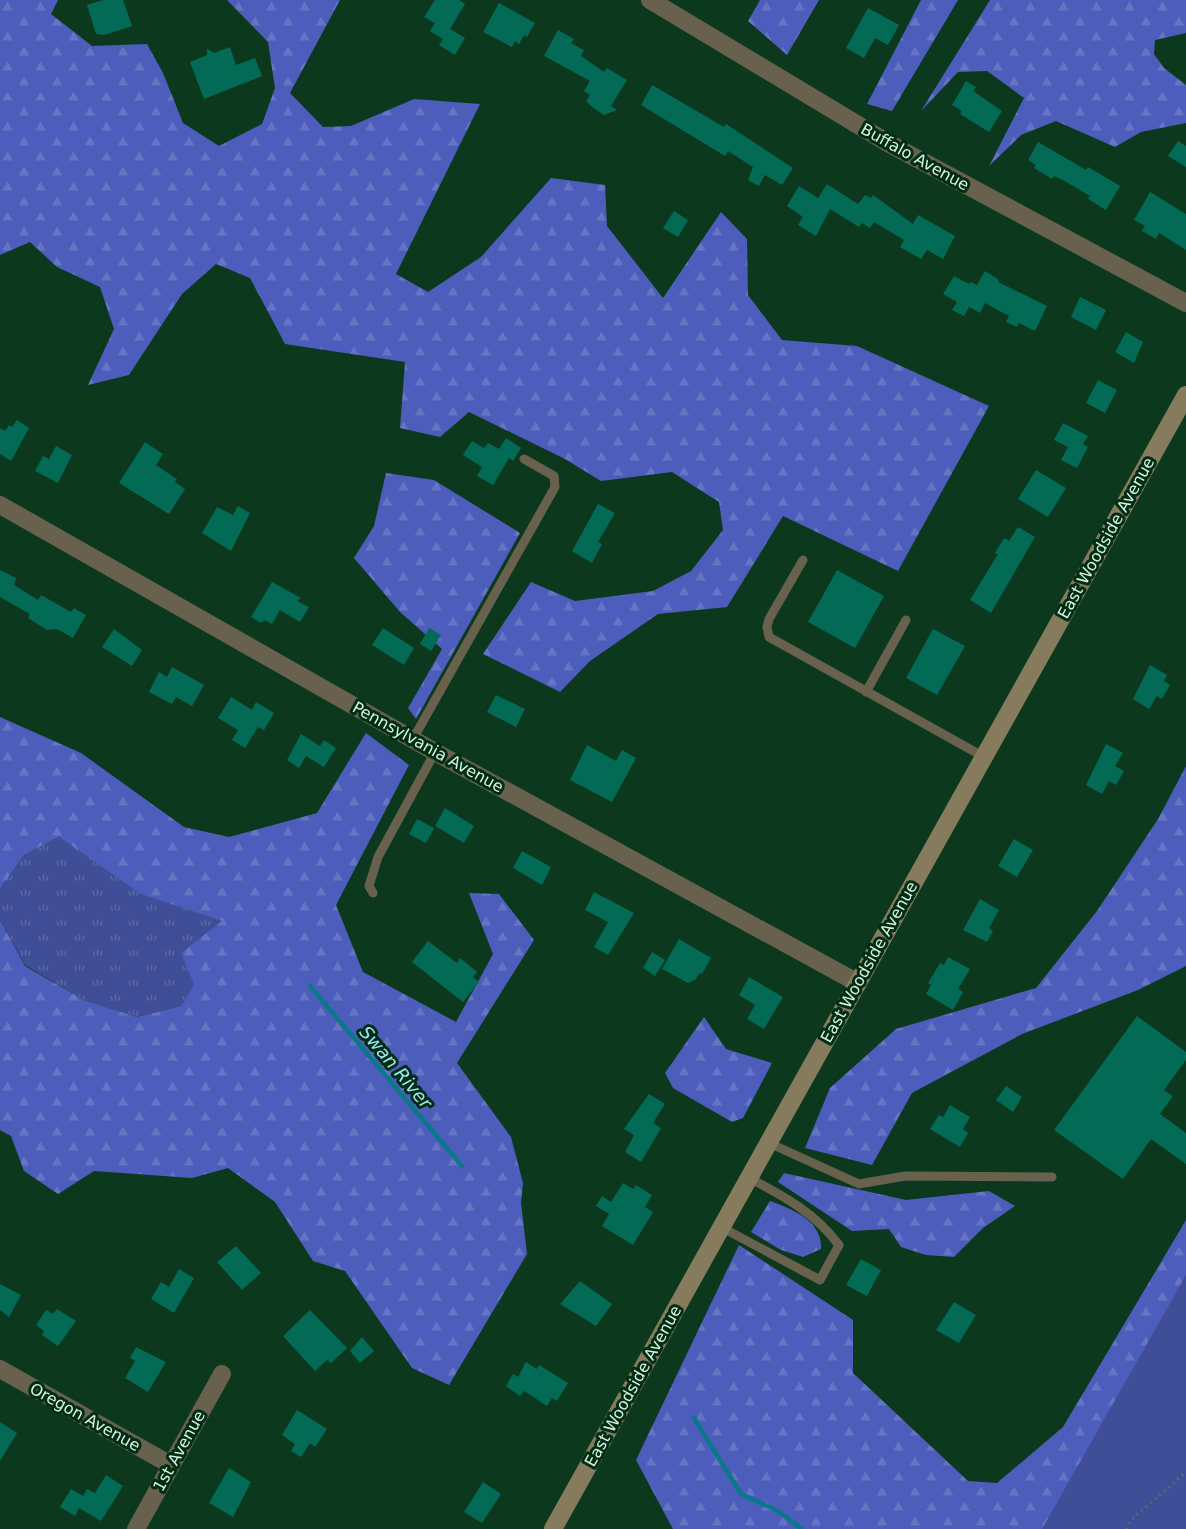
<svg xmlns="http://www.w3.org/2000/svg" width="1186" height="1529" font-family="'DejaVu Sans',sans-serif">
<defs>
<pattern id="grass-tufts" width="24" height="20" patternUnits="userSpaceOnUse" patternTransform="scale(1.5)"><rect width="24" height="20" fill="#404e97"/><path d="M3 7l-1-3M5 7V3M7 7l1-3M15 17l-1-3M17 17v-4M19 17l1-3" fill="none" stroke="#5b68a5"/></pattern>
<pattern id="forest-firs" width="22" height="20" patternUnits="userSpaceOnUse" patternTransform="scale(1.5)"><rect width="22" height="20" fill="#4c5dbb"/><path d="M5 1l3.5 6h-7zM16 11l3.5 6h-7z" fill="#6575c4"/></pattern>
</defs>
<rect width="100%" height="100%" fill="#0c391d"/>
<!-- grass -->
<path fill="url(#grass-tufts)" d="M59,837L140,894L223,921L194,984L181,1006L137,1017L84,1000L25,965L0,920V889L24,855Z"/>
<!-- forest -->
<path fill="url(#forest-firs)" d="M0,0H58L51,14L92,46L147,44L163,73L183,123L219,146L262,124L275,88L268,42L227,0H340L290,93L323,127L351,126L414,99L480,104L396,274L428,292L481,257L551,178L605,185L607,226L663,298L721,212L747,239L748,295L782,340L857,346L989,406L898,571L783,516L727,607L658,614L590,661L560,692L483,654L531,582L575,601L653,591L691,571L723,530L719,502L672,472L601,481L565,459L469,412L440,437L400,428L405,362L285,344L250,278L216,264L182,294L129,375L88,385L114,329L100,287L57,267L30,242L0,255Z
M760,0H819L787,55L748,21Z
M921,0H958L892,111L867,104Z
M990,0H1186V33L1155,40L1154,54L1164,68L1186,85V123L1141,132L1115,147L1056,121L1021,135L989,166L1024,98L987,71L958,72L921,111Z
M386,473L434,480L520,533L416,719L408,708L442,649L400,612L354,558L374,526Z
M0,717L81,753L184,827L229,837L317,813L366,733L409,765L336,905L363,972L456,1022L493,954L469,893L499,894L534,940L457,1063L511,1137L523,1183L521,1203L527,1254L449,1385L412,1368L345,1271L313,1261L275,1202L228,1168L192,1178L94,1171L58,1194L24,1171L11,1136L0,1130V920L25,966L84,1000L137,1017L181,1006L194,984L181,953L222,921L140,894L59,837L24,855L0,889Z
M1186,766V966L1138,990L1022,1034L912,1093L872,1165L805,1148L830,1088L896,1029L1036,988L1097,911L1158,819Z
M704,1017L726,1049L772,1063L743,1118L732,1122L673,1088L665,1073Z
M784,1173L906,1200L989,1191L1015,1206L983,1228L954,1257L926,1255L901,1247L889,1229L852,1231L778,1182Z
M770,1201C792,1209 823,1221 821,1249L803,1257L781,1250L751,1232Z
M1186,1220V1529H673L636,1460L739,1245L853,1320V1373L968,1481L997,1483L1063,1427Z"/>
<!-- green -->
<path fill="#404e97" d="M1186,1275V1529H1042Z"/>
<g fill="none" stroke-linecap="round" stroke-linejoin="round">
<!-- stream -->
<path stroke="#0b7889" stroke-width="4.5" d="M310,986L462,1166
M694,1418L741,1494L778,1511L802,1529"/>
</g>
<!-- building -->
<path fill="#036a55" d="M103,0H123L132,26L104,35L96,34L87,5Z
M435,0H459L465,4L450,29L465,38L455,55L439,45L443,39L430,31L435,23L424,17Z
M499,3L535,23L527,37L524,35L519,44L515,41L512,47L483,32Z
M868,8L899,25L888,45L875,38L864,58L846,48Z
M558,30L574,39L571,43L584,50L581,56L604,72L607,68L627,80L611,106L617,110L604,115L592,107L586,101L590,95L584,91L590,81L544,56Z
M230,47L236,65L255,58L262,76L204,99L190,62L207,55V49L214,53Z
M966,81L976,87L973,91L1002,111L989,132L960,114L962,111L952,105Z
M652,85L724,127L726,124L793,168L782,185L765,175L759,186L748,180L753,167L728,151L725,156L641,105Z
M1178,141L1186,146V167L1168,156Z
M1038,142L1086,170L1088,167L1120,186L1106,210L1088,199L1090,196L1063,180L1054,176L1052,179L1034,168L1036,165L1028,160Z
M827,184L858,204L865,195L871,198L873,195L913,224L918,215L955,236L943,259L927,250L921,259L900,247L904,240L874,222L870,228L862,223L859,227L830,209L816,236L798,225L803,217L787,206L799,186L818,198Z
M1150,192L1186,214V250L1159,233L1156,239L1142,231L1145,226L1134,220Z
M674,211L688,220L678,237L663,228Z
M985,271L999,280L998,282L1047,306L1035,331L1019,323L1017,327L1006,322L1009,316L985,303L980,313L969,307L964,316L952,310L957,302L943,294L954,276L969,284L970,282L977,285Z
M1080,297L1106,310L1096,330L1071,317Z
M1126,332L1143,342L1134,363L1115,352Z
M1098,380L1117,390L1105,413L1086,403Z
M17,420L29,428L11,461L0,454V428L5,431L9,425L12,427Z
M1063,423L1088,436L1083,444L1088,447L1077,468L1061,460L1068,447L1054,440Z
M506,438L521,448L513,461L509,458L493,485L477,476L482,467L463,455L472,441L484,448L488,443L499,449Z
M145,442L163,454L156,465L177,479L175,482L185,489L169,514L119,483Z
M56,446L72,455L58,483L35,471L43,456L49,459Z
M1036,470L1066,488L1048,517L1018,499Z
M598,504L615,513L598,542L602,544L592,563L572,551Z
M238,506L250,513L231,551L202,533L217,507L233,515Z
M1018,527L1035,537L991,613L970,600L998,554L995,553L1004,538L1009,541Z
M0,570L16,578L14,585L38,600L41,595L71,612L74,608L86,615L73,638L57,629L47,630L28,618L30,614L0,597Z
M837,570L884,596L855,648L808,622Z
M272,582L301,598L297,601L309,607L300,622L280,610L272,624L265,620L261,623L251,617Z
M383,628L414,648L404,665L372,645Z
M429,628L441,635L431,651L420,644Z
M114,629L142,650L132,666L102,647Z
M933,629L965,646L937,695L906,678Z
M1150,665L1167,675L1164,681L1170,685L1162,699L1157,696L1149,709L1133,699Z
M172,667L204,685L192,706L176,697L172,704L149,692L159,672L167,677Z
M496,695L525,709L516,727L487,712Z
M231,697L252,710L256,702L274,713L264,730L258,727L245,748L232,740L238,730L218,718Z
M301,734L320,746L324,740L336,748L324,767L306,756L299,768L287,760Z
M1106,744L1123,753L1115,766L1124,771L1116,785L1109,781L1102,794L1086,785Z
M587,745L616,761L622,750L636,758L612,802L570,780Z
M445,808L474,826L464,843L435,826Z
M417,819L434,828L426,843L409,834Z
M1014,839L1033,850L1017,877L998,866Z
M522,851L551,867L542,885L513,868Z
M594,892L634,913L608,955L594,947L608,922L585,910Z
M980,899L999,910L989,928L993,931L987,942L963,930Z
M679,939L711,958L702,974L700,973L695,980L688,983L662,969Z
M428,941L457,963L460,958L477,972L473,977L479,982L463,1002L412,962Z
M652,952L665,960L655,976L643,968Z
M948,957L970,969L958,989L963,992L953,1010L926,994L931,985L928,983L940,963L944,965Z
M749,977L783,997L764,1029L747,1019L755,1005L739,995Z
M1137,1016L1186,1052V1060L1164,1090L1173,1096L1160,1114L1186,1133V1164L1151,1139L1123,1179L1054,1130Z
M1006,1086L1022,1097L1013,1112L996,1100Z
M649,1094L665,1104L653,1123L661,1128L641,1162L625,1152L634,1135L624,1129Z
M950,1105L970,1117L963,1129L968,1133L960,1147L930,1129L939,1115L943,1117Z
M623,1183L633,1189L636,1185L652,1195L645,1207L653,1212L633,1245L602,1226L609,1214L596,1206L602,1196L611,1202Z
M236,1246L261,1273L242,1290L217,1262Z
M861,1259L881,1270L867,1296L846,1285Z
M179,1269L194,1278L174,1313L151,1299L161,1282L169,1287Z
M580,1281L612,1304L596,1326L560,1304Z
M0,1284L21,1295L9,1317L0,1310Z
M954,1302L976,1315L959,1343L936,1330Z
M57,1309L76,1321L58,1346L42,1335L44,1331L36,1325L46,1310L53,1314Z
M310,1310L347,1348L331,1363L327,1360L315,1371L283,1336Z
M362,1337L374,1351L360,1363L350,1351Z
M136,1347L166,1362L148,1392L125,1378L135,1361L130,1358Z
M526,1362L537,1369L539,1365L568,1383L557,1401L552,1398L547,1406L524,1391L520,1396L506,1386L513,1374L518,1377Z
M297,1410L327,1429L315,1447L310,1443L301,1457L291,1451L295,1444L282,1435Z
M0,1422L17,1433L0,1461Z
M229,1468L251,1482L233,1517L209,1503Z
M106,1475L123,1486L101,1521L79,1508L75,1516L60,1507L71,1489L83,1496L87,1489L95,1493Z
M483,1482L501,1494L482,1523L464,1512Z"/>
<g fill="none" stroke-linecap="round" stroke-linejoin="round">
<!-- path -->
<path stroke="#52785f" stroke-width="3" stroke-dasharray="1.5 4.5" stroke-linecap="butt" d="M1126,1529L1131,1520L1186,1472"/>
<!-- lane -->
<path stroke="#67614d" stroke-width="9" d="M803,560L769,619L767,627L769,637L984,757
M866,692L906,620
M413,739L555,487L554,476L524,459
M373,893L369,886L378,857L435,752
M769,1143L859,1184L905,1176L1052,1177
M721,1227L820,1280L839,1245C815,1213 784,1196 749,1178"/>
<!-- street -->
<path stroke="#67614d" stroke-width="18" d="M650,0L888,143L1186,303
M0,505L435,752L858,983
M0,1369L171,1465
M136,1529L222,1374"/>
<!-- secondary -->
<path stroke="#867c5d" stroke-width="18" d="M553,1529L1186,395"/>
</g>
<g text-anchor="middle" dominant-baseline="central" stroke-width="6" stroke-linejoin="round" paint-order="stroke">
<!-- street labels -->
<g font-size="16" fill="#dbf2e0" stroke="#002e14">
<text transform="translate(915 157) rotate(29)">Buffalo Avenue</text>
<text transform="translate(1106 538) rotate(-61)">East Woodside Avenue</text>
<text transform="translate(428 747) rotate(29)">Pennsylvania Avenue</text>
<text transform="translate(869 962) rotate(-61)">East Woodside Avenue</text>
<text transform="translate(633 1386) rotate(-61)">East Woodside Avenue</text>
<text transform="translate(85 1417) rotate(29)">Oregon Avenue</text>
<text transform="translate(179 1451) rotate(-61)">1st Avenue</text>
</g>
<!-- water labels -->
<g font-size="18" font-style="italic" fill="#a0e5f4" stroke="#002e14">
<text transform="translate(396 1067) rotate(50)">Swan River</text>
</g>
</g>
</svg>
